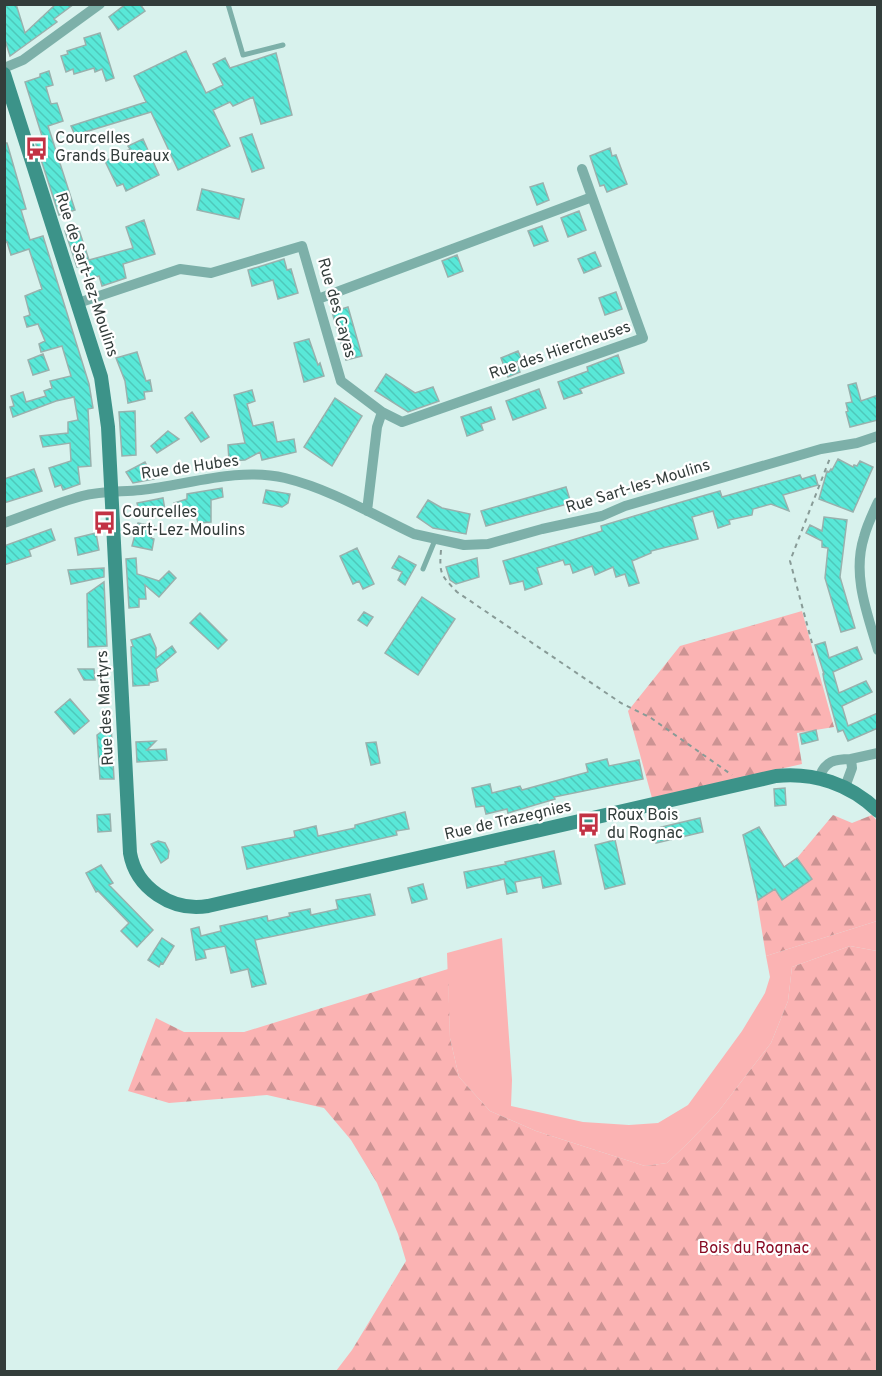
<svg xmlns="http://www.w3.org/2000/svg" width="882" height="1376" font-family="Overpass,sans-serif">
<defs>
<pattern id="forest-firs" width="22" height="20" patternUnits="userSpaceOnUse" patternTransform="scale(1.5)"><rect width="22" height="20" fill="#fbb3b3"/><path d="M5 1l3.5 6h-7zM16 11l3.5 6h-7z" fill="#cc9393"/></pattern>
<pattern id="building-back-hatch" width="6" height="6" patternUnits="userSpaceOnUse" patternTransform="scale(1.5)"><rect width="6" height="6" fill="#59e8d8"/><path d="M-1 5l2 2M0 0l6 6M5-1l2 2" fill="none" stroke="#4ec8ba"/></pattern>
</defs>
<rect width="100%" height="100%" fill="#d8f2ed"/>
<!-- grass -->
<path fill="#fbb3b3" d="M877,921V951L850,946L792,967L788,1001L771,1043L718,1112L687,1144L667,1163L645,1166L536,1131L490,1111L459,1077L450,1038L447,953L502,938L512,1080L511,1106L583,1122L629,1125L658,1123L688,1105L742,1031L765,993L770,977L766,956Z"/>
<!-- forest -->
<path fill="url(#forest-firs)" d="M802,611L834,727L797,733L802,764L652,798L628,711L680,646Z
M833,815L852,823L872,815L877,821V921L766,956L755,888L768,879L782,900L812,879L797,858Z
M850,946L877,951V1371H336L352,1350L406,1261L398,1234L377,1183L351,1140L324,1108L267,1095L169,1103L128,1091L156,1018L184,1032H244L448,969L450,1038L459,1077L490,1111L536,1131L645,1166L667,1163L687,1144L718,1112L771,1043L788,1001L792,967Z"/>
<!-- building -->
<path fill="url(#building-back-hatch)" stroke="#98b1ad" stroke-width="1.5" d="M4,4H16L25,33L56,4H74L54,19L57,22L10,56L4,37Z
M126,4H140L145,11L118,30L109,17Z
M100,33L114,78L106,81L102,69L95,72L94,68L74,74L73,69L66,72L61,56L68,54L67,51L86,45L84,38Z
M186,51L206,93L223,85L213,64L225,58L230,68L276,53L292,115L261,124L253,97L233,106L230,102L213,110L230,146L178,170L151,112L75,135L71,126L146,102L134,76Z
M49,71L53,85L46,87L51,104L57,103L63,121L48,126L75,210L59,215L34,138L42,136L25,82L40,77V74Z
M252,134L264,168L252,172L240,138Z
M143,139L159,175L126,191L123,184L117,186L105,161L130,149L128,146Z
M4,143H7L26,209L21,210L30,240L43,236L89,384L93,408L88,409L91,466L78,467L80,484L63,490L61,485L55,487L49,468L71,461L70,443L43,447L40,436L68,433V422L78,420L74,397L56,401L13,417L10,407L14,406L11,396L23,392L26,402L46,396L44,391L52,388L50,381L71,376L62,346L41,352L39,344L45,341L38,324L27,327L24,317L30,315L25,296L42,289L29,249L11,255L7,242L4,243Z
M610,148L612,156L616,155L627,184L607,192L604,185L600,186L590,156Z
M543,183L549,200L537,205L530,187Z
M202,189L244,199L239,219L197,210Z
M579,211L586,230L568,237L561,218Z
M144,220L155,254L123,264L126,278L102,286L99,276L90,279L85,264L77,267L65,231L78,227L89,260L133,248L126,227Z
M542,226L548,241L534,246L528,231Z
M595,252L601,266L584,273L578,259Z
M457,255L463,271L448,277L442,261Z
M284,259L287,270L291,269L298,293L278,299L273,280L252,286L248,270Z
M616,292L622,309L605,315L599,298Z
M348,307L362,356L346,360L332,312Z
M309,339L318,365L320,363L324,376L304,382L294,343Z
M518,351L522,360L516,362L520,372L508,377L501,358Z
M137,352L146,381L150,380L152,391L144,392L145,399L128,403L125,381L116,358Z
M43,354L49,370L33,375L28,360Z
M618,355L624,373L580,389L582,393L564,399L558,382L588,371L587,367Z
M386,374L415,393L433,387L439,401L408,412L375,391Z
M856,383L861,401L878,395V420L850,427L846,412L848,411L846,403L852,402L848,385Z
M539,389L546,408L513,420L506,401Z
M252,390L255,401L247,404L253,426L273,422L277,442L294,439L296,452L262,460L260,452L245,460L229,461L228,445L245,443L234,395Z
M335,398L362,416L332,466L304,447Z
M491,407L495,419L481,424L483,430L467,436L461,417Z
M135,411L136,455L122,456L119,412Z
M192,412L209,437L201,442L185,418Z
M168,431L179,439L157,453L151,446Z
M838,459L853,467L854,465L857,466L860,461L873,467L853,512L819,499L827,471L829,472L831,469L832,470Z
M145,462L154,479L133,483L126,472Z
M34,469L42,491L4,503V479Z
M800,475L802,479L815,475L818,485L783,495L789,511L771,504L753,509L752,515L729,520L730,524L718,528L713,511L692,517L698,539L651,551V553L632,561L639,583L629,586L625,574L616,577L613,567L595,575L592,566L573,573L570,564L565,565L563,560L537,568L542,584L525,590L523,581L510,584L503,561L510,559L602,531L601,526L671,505L720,491L722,497Z
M566,487L571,503L486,526L481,511Z
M222,488L223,497L211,500V522L198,523L196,515H174V503L187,499V494Z
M266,490L290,494L288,503L282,507L263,503Z
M163,498L165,510L140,515L137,503Z
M428,500L442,508L470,514L466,534L433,528L417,517Z
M824,517L847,520L840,577L855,628L841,632L825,578L828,548L822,547V541L806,533L810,525L822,531Z
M138,523L154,526L151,538L154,539L152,550L132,546Z
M51,529L55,540L29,550L31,556L4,565V546Z
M96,533L99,550L78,555L75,538Z
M357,548L374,584L363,589L359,581L353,584L340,556Z
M399,556L416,565L405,585L398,580L402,572L392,568Z
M136,558L137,574L159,581L169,571L176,578L159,597L145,585L146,599H139V607L129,608L126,559Z
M477,558L479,577L456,584L450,580L446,567Z
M104,568V577L71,584L68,570Z
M104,582L107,646L88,647L87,594Z
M422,597L455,619L418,675L385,653Z
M364,612L373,617L367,626L358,620Z
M200,613L227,640L218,649L190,623Z
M150,634L156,648V658L172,646L176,652L156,669L158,681L149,683V685L133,686L131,647L133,646L131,640Z
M825,642L829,658L857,647L862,659L833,672L839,693L866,681L872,692L842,706L848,726L878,713V728L848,741L843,730L838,732L824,680L823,674H824L815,645Z
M78,669H94L95,680H84Z
M70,699L89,721L74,734L55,712Z
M111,725L114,779H100L97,735Z
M816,730L818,740L802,744L800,734Z
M156,741L147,750L166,749L167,760L137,762L136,742Z
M376,742L380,763L371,765L366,743Z
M607,759L609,766L639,760L643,779L554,797L555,799L508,813L507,809L486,814L484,806L476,807L472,788L490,784L492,793L520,786L522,790L588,772L586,764Z
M785,788L786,805L775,806L774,789Z
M405,812L409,829L396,831L397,835L247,869L242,847L295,837L294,831L316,826L318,836L355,828V825Z
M110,814L111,831L98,832L97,815Z
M700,818L703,832L656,843L653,829Z
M759,827L784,867L797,858L812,879L782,900L775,889L758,900L743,835Z
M615,840L625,884L605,889L595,845Z
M158,841L165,843L169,851L168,858L161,863L151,844Z
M554,851L561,884L543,888L541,877L515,882L517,892L507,894L504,879L467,888L464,872L506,864L505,862Z
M101,865L113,883L109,885L153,930L137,947L121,931L129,923L98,891L96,892L86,873Z
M423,884L427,899L412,903L408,888Z
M370,894L375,915L255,940L266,984L252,987L248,969L231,973L225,946L204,950L206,958L196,960L191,929L199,927L201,936L221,931L220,926L267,916L268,921L290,916L289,913L310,909L311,915L338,909L336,900Z
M162,938L174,946L163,964L161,963L159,967L148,960Z"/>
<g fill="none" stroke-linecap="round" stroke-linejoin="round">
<!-- path -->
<path stroke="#889b97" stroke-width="2" stroke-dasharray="4.5 4.5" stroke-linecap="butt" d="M441,550C439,574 441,575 457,592L621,703L651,718L732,775
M812,643L790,561L830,458"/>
<!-- service -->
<path stroke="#7db0a9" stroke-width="5" d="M228,4L243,55L283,45
M423,569L435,540"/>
<!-- minor -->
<path stroke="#7db0a9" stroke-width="10" d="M4,68L23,60L100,4
M318,299L592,197
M78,303L180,269L211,273L302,246L341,381L382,412L402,422L643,338L582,169
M878,502C873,513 867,525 864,537C852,575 867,613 878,650
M367,511L377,427L382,412
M4,523C30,514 56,503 82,496C101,491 121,492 141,490C188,485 237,467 285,478C330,489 372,514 414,534L464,545L488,544L542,529L602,516L625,506L821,449L857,443L878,436
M851,759L878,753
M819,778C825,761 834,759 851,759L852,768L845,787"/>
<!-- secondary -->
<path stroke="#3c9389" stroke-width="14" d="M4,74L101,377L108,427L130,853C136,888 172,912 208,906L776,776C814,772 850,784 878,811"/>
</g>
<!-- icons -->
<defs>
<symbol id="bus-bare" viewBox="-9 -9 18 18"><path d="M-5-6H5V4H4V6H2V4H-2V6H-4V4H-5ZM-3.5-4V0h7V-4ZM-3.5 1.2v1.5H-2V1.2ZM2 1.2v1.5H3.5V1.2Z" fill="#c23244" stroke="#fff" stroke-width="2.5" paint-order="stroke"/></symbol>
</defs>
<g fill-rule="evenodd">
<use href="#bus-bare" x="20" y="132" width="33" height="33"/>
<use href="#bus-bare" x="88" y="506" width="33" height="33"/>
<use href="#bus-bare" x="572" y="808" width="33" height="33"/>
</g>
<g text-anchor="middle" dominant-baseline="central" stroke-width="4.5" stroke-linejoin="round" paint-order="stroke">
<!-- poi labels -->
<g font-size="16" fill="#333d3b" stroke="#fff" text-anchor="start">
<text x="55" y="139">Courcelles<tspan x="55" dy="18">Grands Bureaux</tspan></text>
<text x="122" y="513">Courcelles<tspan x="122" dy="18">Sart-Lez-Moulins</tspan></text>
<text x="607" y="816">Roux Bois<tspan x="607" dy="18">du Rognac</tspan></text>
</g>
<!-- street labels -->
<g font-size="16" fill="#333d3b" stroke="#fff">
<text transform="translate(86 275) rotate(72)">Rue de Sart-lez-Moulins</text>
<text transform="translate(336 308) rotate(74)">Rue des Cayas</text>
<text transform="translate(560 351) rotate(-19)">Rue des Hiercheuses</text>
<text transform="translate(190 468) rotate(-8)">Rue de Hubes</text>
<text transform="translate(638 487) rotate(-17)">Rue Sart-les-Moulins</text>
<text transform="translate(106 708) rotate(-93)">Rue des Martyrs</text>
<text transform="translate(508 821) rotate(-13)">Rue de Trazegnies</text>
</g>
<!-- park labels -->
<g font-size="16" fill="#880b24" stroke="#fff">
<text x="754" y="1249">Bois du Rognac</text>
</g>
</g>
<!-- border -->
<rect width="882" height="1376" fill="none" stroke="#333d3b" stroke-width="12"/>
</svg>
